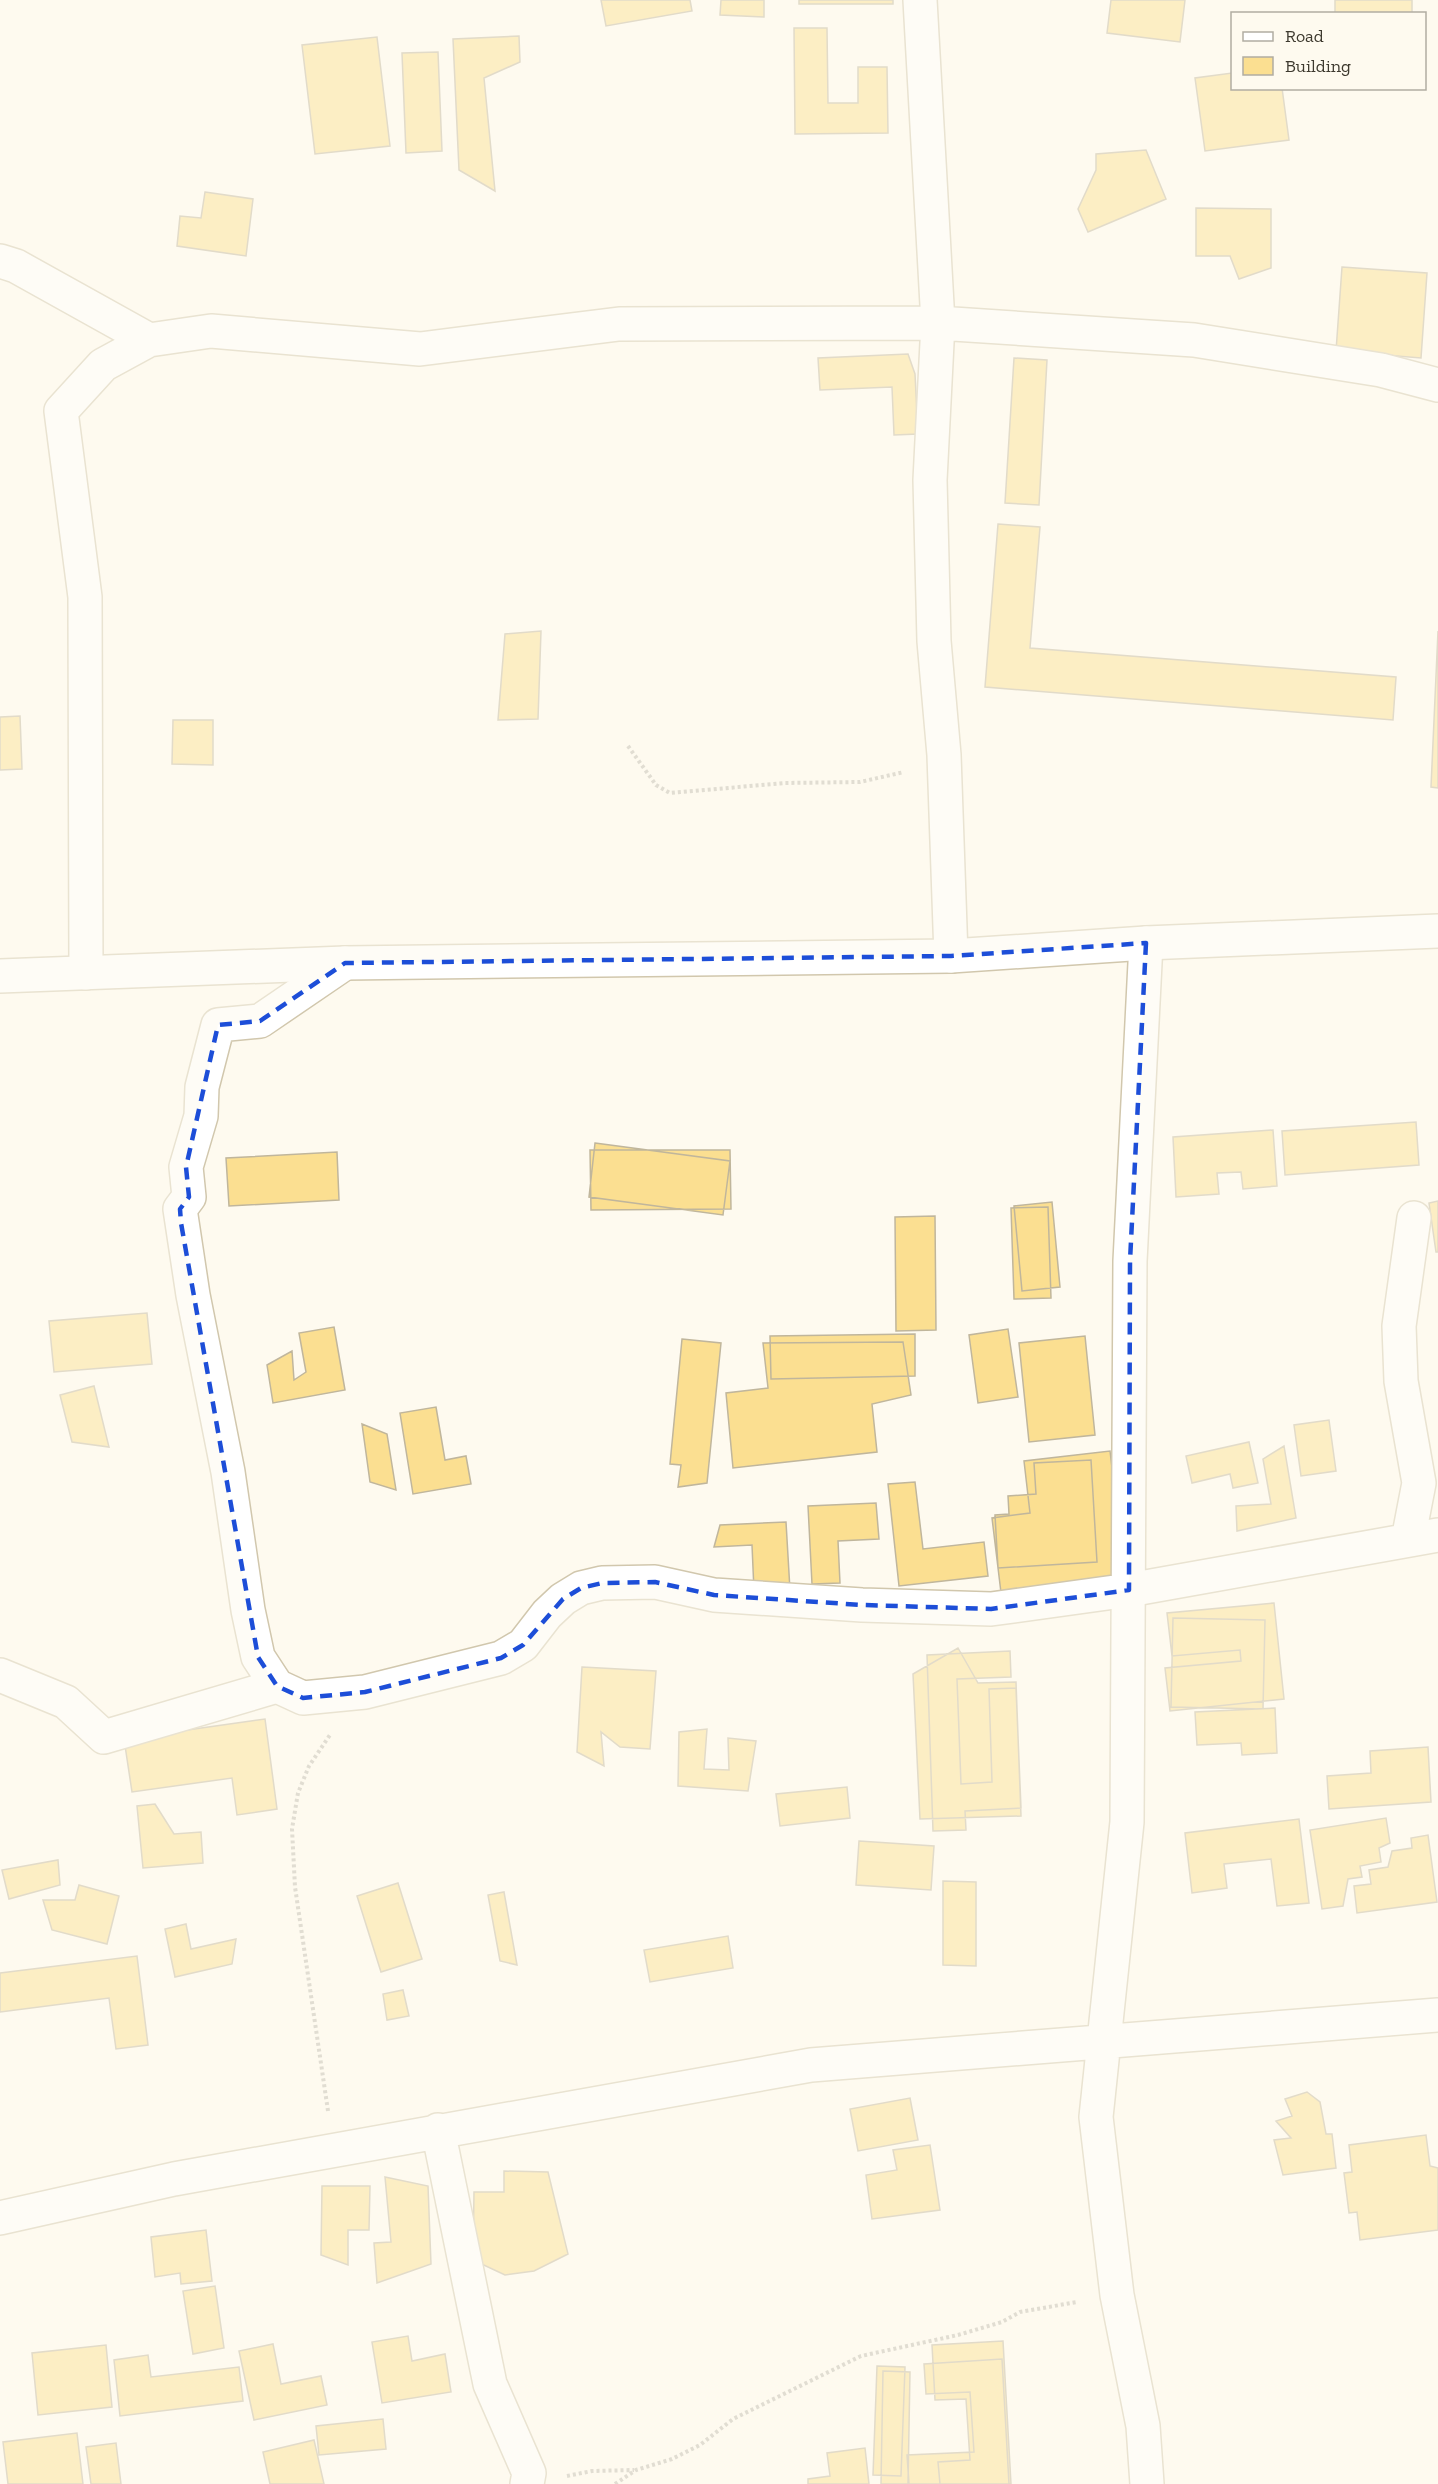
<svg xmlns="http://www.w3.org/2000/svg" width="1438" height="2484" font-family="'Zilla Slab',serif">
<rect width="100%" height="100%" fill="#fefaef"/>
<!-- building -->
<path fill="#fbdf91" stroke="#c0b69c" stroke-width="1.5" d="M601,0H690L692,11L606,26Z
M721,0H764V17L720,15Z
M799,0H893V4H799Z
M1111,0H1185L1180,42L1107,33Z
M1335,0H1412V14H1335Z
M794,28H827L828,103H858V67H887L888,133L795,134Z
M519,36L520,62L484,78L495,191L459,170L453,39Z
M377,37L390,146L315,154L302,45Z
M438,52L442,151L406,153L402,53Z
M1232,73V88H1282L1289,140L1205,151L1195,78Z
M1146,150L1166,199L1088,232L1078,209L1096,170V154Z
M205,192L253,199L246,256L177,246L180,216L201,218Z
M1196,208L1271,209V268L1239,279L1230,256H1196Z
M1342,267L1427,273L1421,358L1336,351Z
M908,354L915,374L918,434L894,435L892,387L820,390L818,358Z
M1014,358L1047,360L1039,505L1005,503Z
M998,524L1040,527L1030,648L1396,677L1393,720L985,687Z
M541,631L538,719L498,720L505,634Z
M1438,631V788L1431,787Z
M20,716L22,769L0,770V717Z
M173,720H213V765L172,764Z
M1416,1122L1419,1165L1285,1175L1282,1131Z
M1273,1130L1277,1186L1243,1189L1241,1172L1217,1173L1219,1194L1176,1197L1173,1137Z
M595,1143L730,1161L723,1215L589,1197Z
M590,1150H730L731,1209L591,1210Z
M337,1152L339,1200L229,1206L226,1158Z
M1438,1201V1252H1436L1429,1203Z
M1052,1202L1060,1287L1022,1291L1014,1206Z
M1048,1207L1051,1298L1014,1299L1011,1208Z
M935,1216L936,1330L896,1331L895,1217Z
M147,1313L152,1364L54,1372L49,1321Z
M334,1327L345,1390L273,1403L267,1365L292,1351L294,1380L306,1372L299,1333Z
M1008,1329L1018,1397L978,1403L969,1335Z
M915,1334V1376L771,1379L770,1336Z
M1085,1336L1095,1435L1029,1442L1019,1343Z
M682,1339L721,1343L707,1483L678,1487L681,1465L670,1464Z
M903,1342L911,1395L872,1404L877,1452L733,1468L726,1393L768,1388L763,1343Z
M94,1386L109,1447L72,1442L60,1395Z
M436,1407L445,1460L466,1456L471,1484L413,1494L400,1413Z
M1329,1420L1336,1471L1301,1476L1294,1425Z
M362,1424L387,1434L396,1490L370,1482Z
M1249,1442L1258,1483L1233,1488L1230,1474L1192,1483L1186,1456Z
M1284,1446L1296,1518L1237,1531L1236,1506L1271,1504L1263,1459Z
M1110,1451L1126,1587L1002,1601L992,1518L1030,1513L1024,1461Z
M1091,1460L1097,1562L998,1568L995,1515L1009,1514L1008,1496L1036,1494L1034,1463Z
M915,1482L923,1549L984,1542L988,1576L899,1586L888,1484Z
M876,1503L879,1539L838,1541L840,1583L812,1584L808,1506Z
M786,1522L790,1590L754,1591L752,1545L714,1547L720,1525Z
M1274,1603L1284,1699L1170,1711L1165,1668L1241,1661L1240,1650L1172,1656L1167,1613Z
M1173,1618L1265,1620L1263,1709L1171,1707Z
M958,1648L978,1683L1016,1682L1021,1816L920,1819L913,1674Z
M1010,1651L1011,1677L957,1679L961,1784L992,1782L989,1689L1016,1688L1021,1808L965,1811L966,1830L933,1831L927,1655Z
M582,1667L656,1671L650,1749L620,1747L601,1732L604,1766L577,1752Z
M1275,1708L1277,1753L1242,1755L1241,1743L1197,1745L1195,1712Z
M265,1719L277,1809L237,1815L232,1778L132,1792L124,1739Z
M707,1729L704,1769L729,1770L728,1738L756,1741L748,1791L678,1786L679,1732Z
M1428,1747L1431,1802L1329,1809L1327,1776L1371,1773L1370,1751Z
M847,1787L850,1818L780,1826L776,1794Z
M155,1804L174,1834L201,1832L203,1863L143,1868L137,1806Z
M1386,1818L1390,1843L1379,1848L1381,1862L1360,1866L1362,1877L1348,1879L1343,1906L1322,1909L1310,1830Z
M1299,1819L1309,1903L1277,1906L1271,1859L1224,1864L1227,1888L1192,1893L1185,1833Z
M1428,1835L1437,1902L1357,1913L1354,1886L1371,1884L1369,1870L1388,1867L1392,1851L1412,1848L1411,1838Z
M859,1841L934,1846L931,1890L856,1885Z
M58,1860L60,1885L9,1899L2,1870Z
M943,1881L976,1882V1966L943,1965Z
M398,1883L422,1959L381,1972L357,1896Z
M79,1885L119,1896L107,1944L52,1930L43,1900H75Z
M504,1892L517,1965L500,1961L488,1895Z
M186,1924L191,1949L236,1939L232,1964L175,1977L165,1929Z
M728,1936L733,1968L650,1982L644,1950Z
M137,1956L148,2045L116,2049L109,1998L0,2012V1973Z
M403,1990L409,2016L387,2020L383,1994Z
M1307,2092L1320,2102L1326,2134H1332L1336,2168L1283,2175L1274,2140L1291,2138L1276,2121L1292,2116L1285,2099Z
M910,2098L918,2140L858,2151L850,2109Z
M1426,2135L1430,2166L1438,2168V2230L1360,2240L1357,2212L1349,2213L1344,2173L1352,2172L1349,2145Z
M930,2145L940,2210L872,2219L866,2175L897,2170L893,2150Z
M504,2171L548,2172L568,2254L534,2271L505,2275L473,2260L474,2192H504Z
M385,2177L428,2186L431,2264L377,2283L374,2243L391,2242Z
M322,2186H370L369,2230H348V2265L321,2255Z
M206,2230L212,2281L181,2284L180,2273L155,2277L151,2237Z
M215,2286L224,2348L193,2354L183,2291Z
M408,2336L412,2361L445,2354L451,2392L382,2403L372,2342Z
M1003,2341L1011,2484H940L938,2462L970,2460L966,2399L935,2400L932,2345Z
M273,2344L281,2384L321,2376L327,2405L254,2420L239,2351Z
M106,2345L112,2407L38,2415L32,2353Z
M148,2355L151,2377L239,2367L243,2401L120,2416L114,2360Z
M1002,2359L1009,2484H909L907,2455L974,2452L970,2392L926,2394L924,2364Z
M877,2366L905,2367L901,2476L873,2475Z
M883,2371L910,2372L908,2484H881Z
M383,2419L386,2449L319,2455L316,2426Z
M77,2433L83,2484H8L3,2442Z
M314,2440L324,2484H270L263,2452Z
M116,2443L121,2484H91L86,2447Z
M865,2448L869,2484H808V2479L830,2476L827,2453Z"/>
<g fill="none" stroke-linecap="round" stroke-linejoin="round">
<defs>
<path id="minor" d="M920,0L938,323L930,480L934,641L944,755L951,956
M0,261L16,266L149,340
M1146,943L1130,1261L1127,1822L1096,2117L1117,2295L1143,2426L1147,2484
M345,963L260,1021L218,1025L202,1087L201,1116L186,1167L189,1197L180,1209L193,1295L228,1472L248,1610L258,1657L277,1686L303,1698L365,1692L501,1658L523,1645L547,1614L563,1599L581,1588L602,1583L655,1582L714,1595L862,1605L991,1609L1129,1590L1438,1535
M86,973L85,597L61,411L103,365L149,340L211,331L420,349L619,324L938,323L1194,340L1381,370L1438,385
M1408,1540L1419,1483L1401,1381L1399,1326L1414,1218
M0,1675L66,1702L104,1737L277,1686
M438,2130L490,2384L529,2473L527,2484
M0,2218L174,2179L811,2065L1438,2015"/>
<path id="major" d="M0,976L345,963L951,956L1146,943L1438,931"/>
</defs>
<!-- minor casing -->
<use href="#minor" stroke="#d1c7ad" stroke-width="36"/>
<!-- major casing -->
<use href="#major" stroke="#d1c7ad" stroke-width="36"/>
<!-- path -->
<path stroke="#bebaaf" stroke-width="4" stroke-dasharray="3 3" stroke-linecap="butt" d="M628,746L656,785L670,793L785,783L860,782L904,772
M328,2111L295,1887L292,1829L298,1793L309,1766L330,1735
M567,2476L592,2471L634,2470
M615,2484L636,2470L672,2459L700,2445L733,2419L861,2356L958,2335L1002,2322L1020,2312L1077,2302"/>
<!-- minor -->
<use href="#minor" stroke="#fff" stroke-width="33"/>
<!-- major -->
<use href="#major" stroke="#fff" stroke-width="33"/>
</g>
<!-- marked area -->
<path d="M0 0H1438V2484H0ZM1146,943L1130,1261L1129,1590L991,1609L862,1605L714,1595L655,1582L602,1583L581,1588L563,1599L523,1645L501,1658L365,1692L303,1698L277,1686L258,1657L181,1223L180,1209L189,1197L186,1167L218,1025L260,1021L345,963L951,956Z" fill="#fefaef" fill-opacity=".55" fill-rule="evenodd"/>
<path fill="none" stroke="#1d4ed8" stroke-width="4.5" stroke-dasharray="12 8" stroke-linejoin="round" d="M1146,943L1130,1261L1129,1590L991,1609L862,1605L714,1595L655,1582L602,1583L581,1588L563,1599L523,1645L501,1658L365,1692L303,1698L277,1686L258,1657L181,1223L180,1209L189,1197L186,1167L218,1025L260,1021L345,963L951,956Z"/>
<!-- legend -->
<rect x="1231" y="12" width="195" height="78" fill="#fefaef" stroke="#b1ada2" stroke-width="1.5"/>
<rect x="1243" y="32" width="30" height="9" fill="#ffffff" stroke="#b1ada2" stroke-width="1.5"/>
<text x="1285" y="42" font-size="18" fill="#3d392e">Road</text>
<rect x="1243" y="57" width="30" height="18" fill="#fbdf91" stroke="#b1ada2" stroke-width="1.5"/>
<text x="1285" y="72" font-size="18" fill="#3d392e">Building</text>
</svg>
